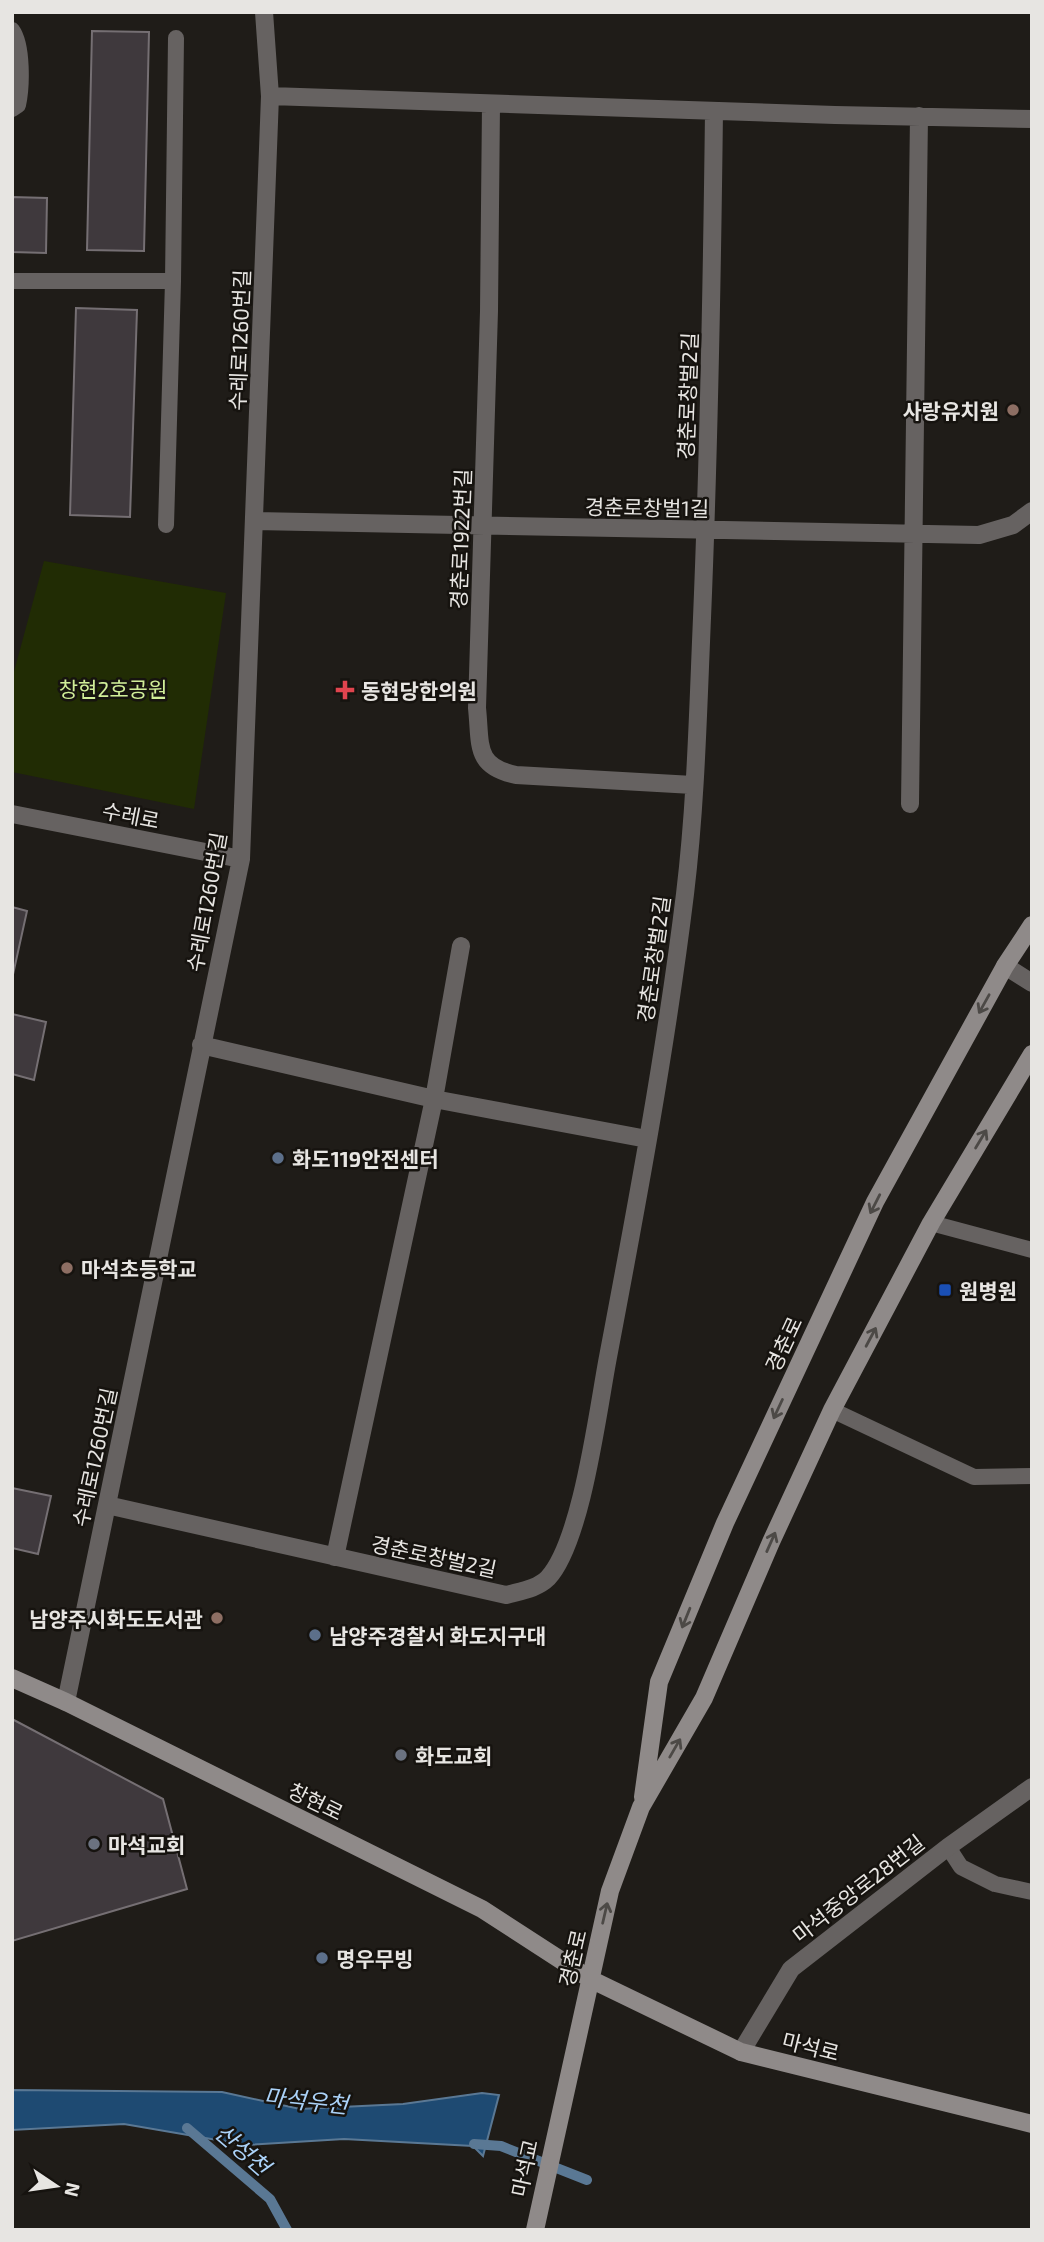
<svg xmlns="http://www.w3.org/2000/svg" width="1044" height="2242" font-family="'Exo 2','Noto Sans KR',sans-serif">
<rect width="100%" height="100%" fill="#1f1c18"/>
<!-- green -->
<path fill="#212c04" d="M44,561L226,593L194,809L12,772V679Z"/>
<!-- water -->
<path fill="#1e4a72" stroke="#5a7894" stroke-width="2" d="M12,2090L222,2092L300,2109L403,2104L482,2093L499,2095L483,2156L473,2146L344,2139L246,2145L124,2124L12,2130Z"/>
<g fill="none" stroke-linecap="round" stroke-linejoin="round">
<!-- stream -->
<path stroke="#5a7894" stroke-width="10" d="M187,2128L270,2199L287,2230
M474,2144L501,2146L587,2180"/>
</g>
<!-- building -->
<path fill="#3f393d" stroke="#756f73" stroke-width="2" d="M92,31L149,32L144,251L87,250Z
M12,197L47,198L46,253L12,252Z
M76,308L137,310L130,517L70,515Z
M12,907L27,911L12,979Z
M12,1014L46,1022L34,1080L12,1074Z
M12,1488L51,1496L38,1554L12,1548Z
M12,1719L163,1799L187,1889L12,1941Z"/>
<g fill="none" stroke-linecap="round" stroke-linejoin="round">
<!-- lane -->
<path stroke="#666261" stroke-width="16" d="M12,30C23,45 22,87 18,105L12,109
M12,281H173
M166,525L173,281L176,38
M931,1223L1032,1250
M832,1410L974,1477L1032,1476
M948,1847L961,1867L995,1884L1032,1892"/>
<!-- street -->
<path stroke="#666261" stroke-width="18" d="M270,96L835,115L1032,119
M491,104L489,311L477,708C481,745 474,766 516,775L693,785
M255,521L979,535L1013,525L1032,511
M910,804L919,116
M12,814L241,859
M1005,966L1032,983
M201,1045L434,1099L647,1139
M107,1505L506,1595C520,1591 537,1589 548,1578C582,1541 598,1409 608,1357C637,1204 666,1049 685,894C696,803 698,710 702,618C709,449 712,280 714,111
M335,1557L434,1099L461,946
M66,1702L241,859L270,96L264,12
M741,2052L791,1969L948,1847L1032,1787"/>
<!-- secondary -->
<path stroke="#8f8a89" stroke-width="18" d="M12,1678L66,1702L482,1909L590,1979L741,2052L1032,2124
M643,1797L659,1682L725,1523L875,1202L1005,966L1032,925
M535,2230L610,1891L641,1807L704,1698L771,1542L832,1410L931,1223L1032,1054"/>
</g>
<!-- one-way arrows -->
<defs><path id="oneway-shaft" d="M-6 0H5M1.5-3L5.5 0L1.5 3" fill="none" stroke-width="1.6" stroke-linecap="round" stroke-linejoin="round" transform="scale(1.75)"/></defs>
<g stroke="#4c4946">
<use href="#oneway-shaft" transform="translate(984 1004) rotate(119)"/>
<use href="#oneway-shaft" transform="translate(981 1139) rotate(-59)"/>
<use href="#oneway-shaft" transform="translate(875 1204) rotate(117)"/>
<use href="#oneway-shaft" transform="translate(871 1337) rotate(-62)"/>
<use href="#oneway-shaft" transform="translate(778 1409) rotate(115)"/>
<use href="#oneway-shaft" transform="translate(771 1542) rotate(-66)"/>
<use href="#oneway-shaft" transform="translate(686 1618) rotate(112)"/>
<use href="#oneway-shaft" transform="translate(675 1748) rotate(-60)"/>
<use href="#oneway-shaft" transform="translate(605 1913) rotate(-77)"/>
</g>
<!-- markers -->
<g fill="#8d6e63" stroke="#16130f" stroke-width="2.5">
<circle cx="1013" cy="410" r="7"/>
<circle cx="67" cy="1268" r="7"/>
<circle cx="217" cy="1618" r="7"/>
</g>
<path fill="#e0444e" stroke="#16130f" stroke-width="2.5" d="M341.5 679.5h7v7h7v7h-7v7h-7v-7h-7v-7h7z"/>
<g fill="#5c6f8a" stroke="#16130f" stroke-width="2.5">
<circle cx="278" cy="1158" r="7"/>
<circle cx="315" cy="1635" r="7"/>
<circle cx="322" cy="1958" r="7"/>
</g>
<rect fill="#1a4fb4" stroke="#16130f" stroke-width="2.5" x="938" y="1283" width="14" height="14" rx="3.5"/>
<g fill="#6b7280" stroke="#16130f" stroke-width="2.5">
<circle cx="401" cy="1755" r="7"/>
<circle cx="94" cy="1844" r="7"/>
</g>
<g text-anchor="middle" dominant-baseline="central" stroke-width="5" stroke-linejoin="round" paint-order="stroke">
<!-- street labels -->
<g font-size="21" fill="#e7e5e2" stroke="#16130f">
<text transform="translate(239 340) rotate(-88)">수레로1260번길</text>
<text transform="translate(687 396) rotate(-88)">경춘로창벌2길</text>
<text transform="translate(647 507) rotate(1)">경춘로창벌1길</text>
<text transform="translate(460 539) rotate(-88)">경춘로1922번길</text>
<text transform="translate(131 815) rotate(11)">수레로</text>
<text transform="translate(206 902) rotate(-80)">수레로1260번길</text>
<text transform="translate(653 959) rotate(-82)">경춘로창벌2길</text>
<text transform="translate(783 1344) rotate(-65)">경춘로</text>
<text transform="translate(94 1457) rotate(-78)">수레로1260번길</text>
<text transform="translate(434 1556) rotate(12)">경춘로창벌2길</text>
<text transform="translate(316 1801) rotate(26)">창현로</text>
<text transform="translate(858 1888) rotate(-38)">마석중앙로28번길</text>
<text transform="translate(572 1958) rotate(-77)">경춘로</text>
<text transform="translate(811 2046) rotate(14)">마석로</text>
<text transform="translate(524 2168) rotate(-78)">마석교</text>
</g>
<!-- poi labels -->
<g font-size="21" font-weight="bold" fill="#e7e5e2" stroke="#16130f" text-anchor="start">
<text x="999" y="410" text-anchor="end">사랑유치원</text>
<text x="361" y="690">동현당한의원</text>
<text x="292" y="1158">화도119안전센터</text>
<text x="81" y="1268">마석초등학교</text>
<text x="959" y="1290">원병원</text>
<text x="203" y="1618" text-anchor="end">남양주시화도도서관</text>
<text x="329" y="1635">남양주경찰서 화도지구대</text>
<text x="415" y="1755">화도교회</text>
<text x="108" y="1844">마석교회</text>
<text x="336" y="1958">명우무빙</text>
</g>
<!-- park labels -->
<g font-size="21" fill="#d1ee99" stroke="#16130f">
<text x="113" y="688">창현2호공원</text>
</g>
<!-- water labels -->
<g font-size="23" font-style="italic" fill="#abd2f8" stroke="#16130f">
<text transform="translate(306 2100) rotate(6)">마석우천</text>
<text transform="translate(243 2149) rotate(41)">산성천</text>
</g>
</g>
<!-- border -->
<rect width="1044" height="2242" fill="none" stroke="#e7e5e2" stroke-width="28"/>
<!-- north arrow -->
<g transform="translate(56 2186) rotate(103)" stroke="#16130f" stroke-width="5" paint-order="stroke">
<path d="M0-5L12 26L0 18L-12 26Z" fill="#e7e5e2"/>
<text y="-10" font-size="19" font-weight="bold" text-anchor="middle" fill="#e7e5e2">N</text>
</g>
</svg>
